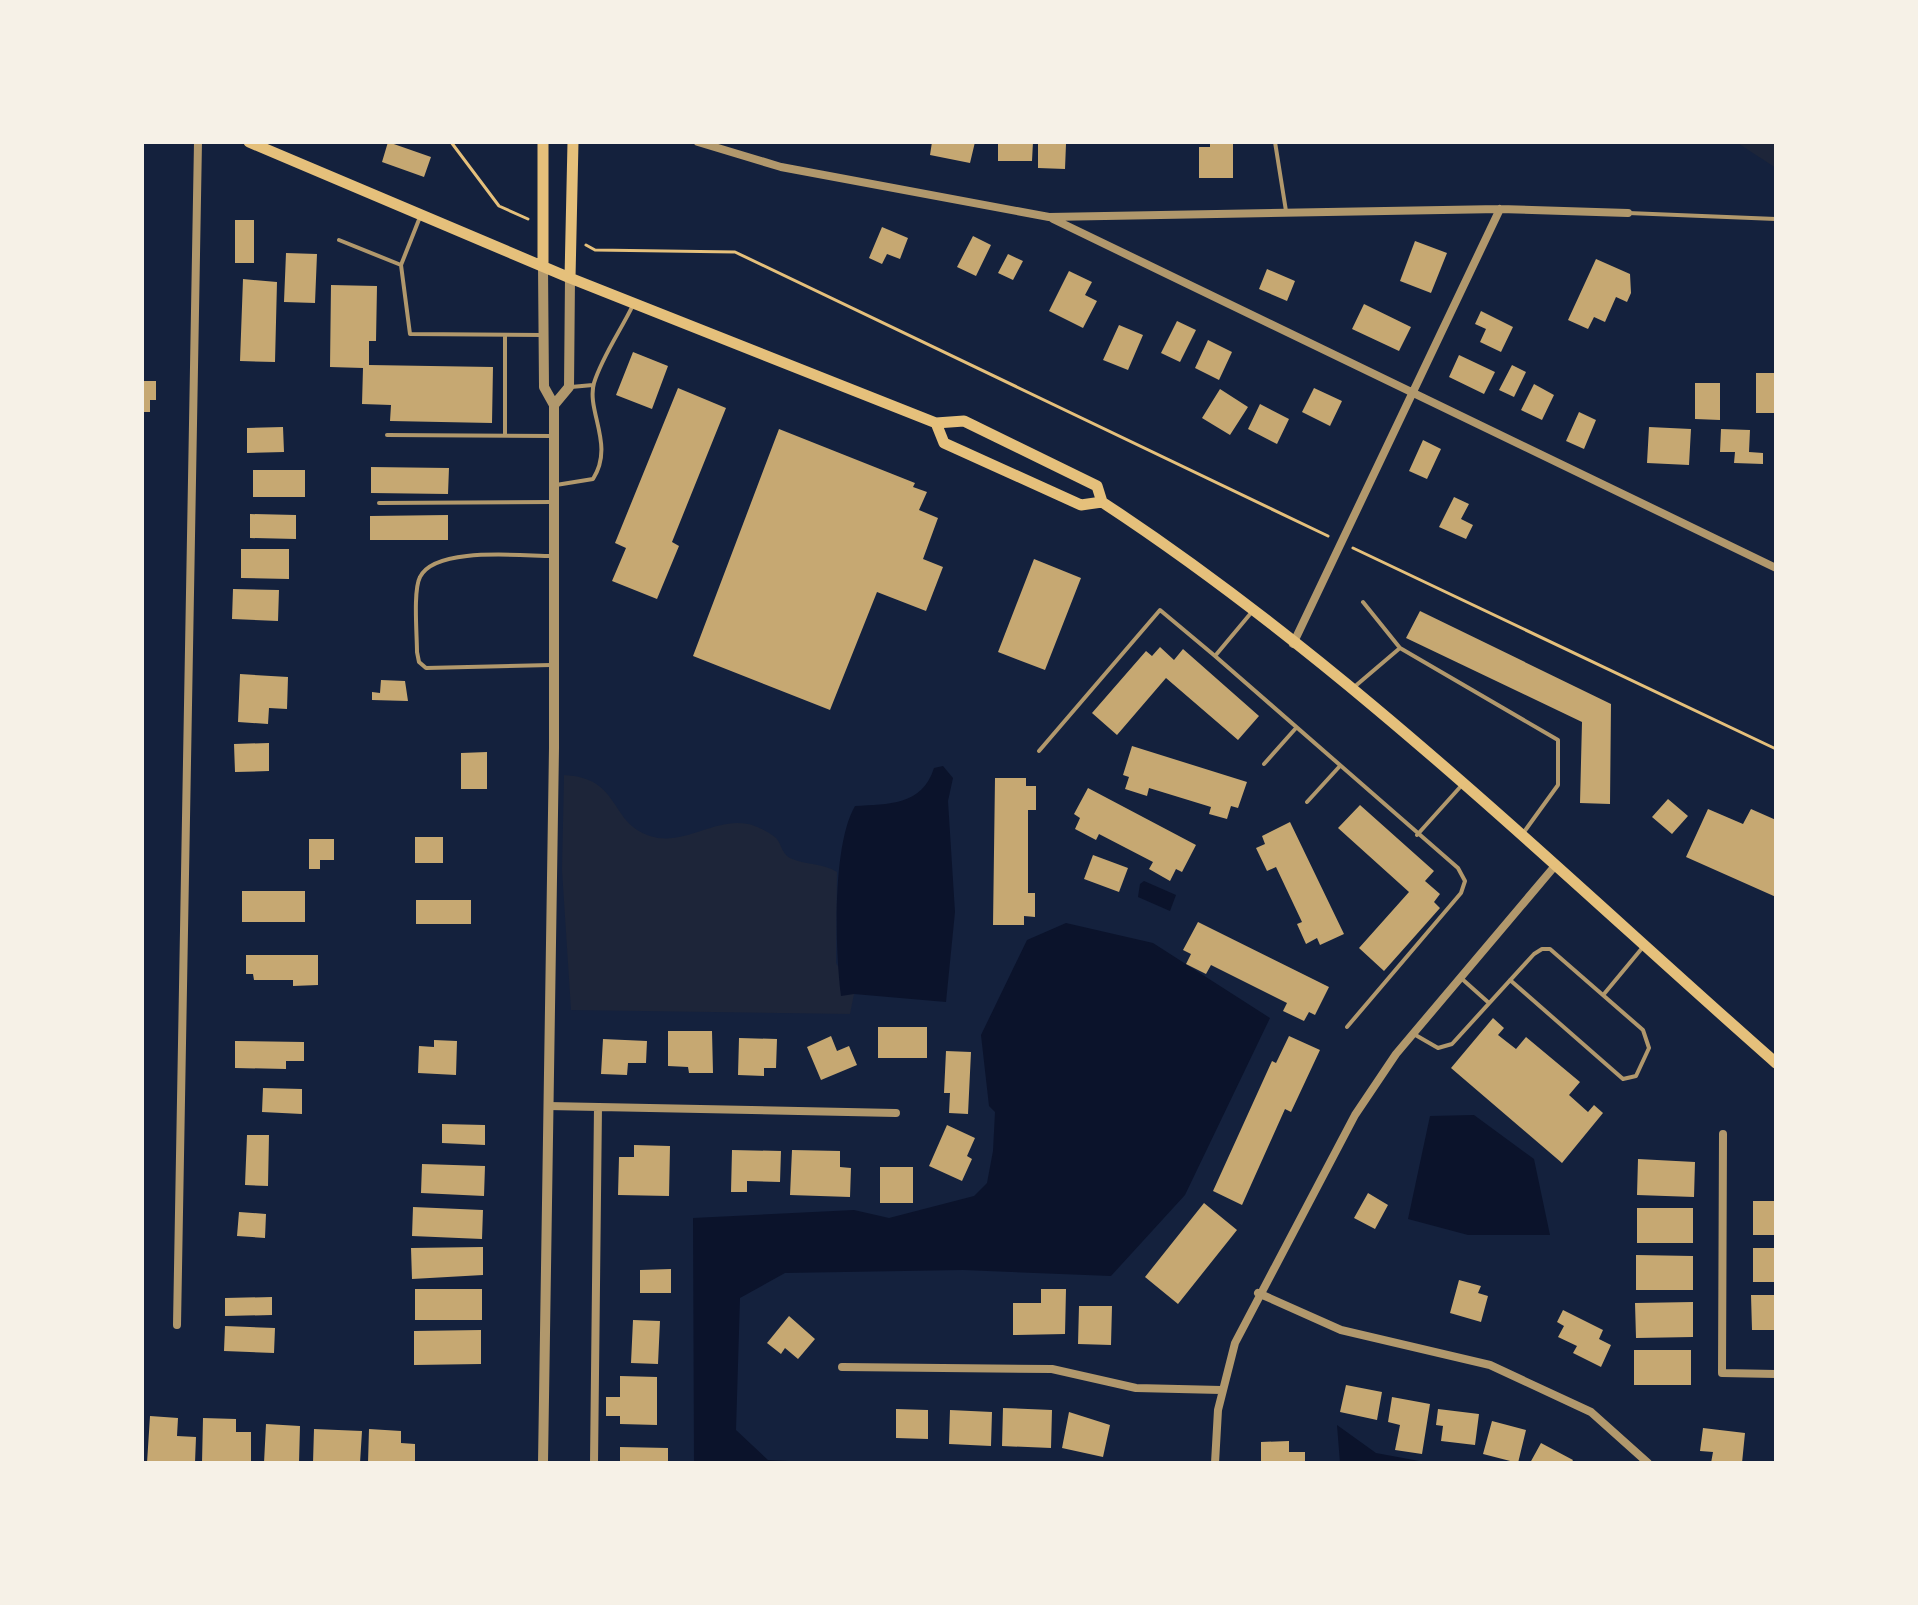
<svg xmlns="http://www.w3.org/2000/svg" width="1918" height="1605" font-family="'IBM Plex Sans',sans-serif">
<rect width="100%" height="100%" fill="#14213d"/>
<!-- green -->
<path fill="#1d2539" d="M1736,142H1776V168Z
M564,775C622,778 608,822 650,836C683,847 715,817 748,824C755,825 771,833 776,838C782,844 781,853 790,858C805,865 823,863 837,872L836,963L854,994L850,1014L571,1010L562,870Z"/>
<!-- water -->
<path fill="#0b132b" d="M943,766L953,778L948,801L955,912L946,1002L854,994L841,996C835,950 832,845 855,806C888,804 922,806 934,768Z
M1144,881L1176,895L1170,911L1138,897L1140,884Z
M1066,923L1153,943L1270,1018L1185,1195L1111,1276L963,1270L785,1273L740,1298L736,1430L768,1460L830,1463H694L693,1218L854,1210L889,1218L974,1196L987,1183L993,1151L995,1112L989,1106L981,1035L1027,940Z
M1474,1115L1534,1159L1550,1235H1468L1408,1219L1430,1116Z
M1337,1425L1376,1453L1430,1463H1340Z"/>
<!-- building -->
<path fill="#c6a872" d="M388,142L431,157L424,177L382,162Z
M932,142H975L970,163L930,155Z
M998,142H1033L1032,161H998Z
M1210,142H1233V178H1199V147H1210Z
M1038,144H1066L1065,169L1038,168Z
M235,220H254V263H235Z
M882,227L908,238L900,259L887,254L882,264L869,258Z
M973,236L991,245L976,276L957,267Z
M1415,241L1447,253L1431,293L1400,281Z
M286,253L317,254L315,303L284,302Z
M1008,254L1023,261L1013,280L998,273Z
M1596,259L1630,274L1631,293L1627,302L1616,297L1605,322L1594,317L1588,329L1568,320Z
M1267,269L1295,281L1287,301L1259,289Z
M1069,271L1092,282L1085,295L1097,301L1083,328L1049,311Z
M243,279L277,282L275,362L240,361Z
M331,285L377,286L376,341H369V365L493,367L492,423L390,421L391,405L362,404L363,368L330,367Z
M1364,304L1411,327L1399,351L1352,329Z
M1481,311L1513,327L1501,352L1480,342L1486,329L1475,324Z
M1177,321L1196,330L1180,362L1161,353Z
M1119,325L1143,335L1128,370L1103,360Z
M1208,340L1232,352L1219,380L1195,368Z
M633,352L668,366L652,409L616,395Z
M1459,355L1495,372L1484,394L1449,377Z
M1512,365L1526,372L1514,397L1499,390Z
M1756,373H1776V413H1756Z
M142,381H156V400H150V412H142Z
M1695,383H1720V420L1695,419Z
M1534,384L1554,395L1542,420L1521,410Z
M678,388L726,408L672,542L679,546L657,599L612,581L626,548L615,543Z
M1314,388L1342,401L1330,426L1302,412Z
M1220,389L1248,407L1230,435L1202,418Z
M1260,404L1289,419L1277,444L1248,429Z
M1579,412L1596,420L1584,449L1566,441Z
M283,427L284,452L247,453V428Z
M1649,427L1691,429L1689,465L1647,463Z
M779,429L915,483L913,487L927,492L919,510L938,518L923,559L943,567L926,611L877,592L830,710L693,656Z
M1721,429L1750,430L1749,452L1763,453V464L1734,463L1735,452H1720Z
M1423,440L1441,449L1427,479L1409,471Z
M371,467L449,468L448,494L371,493Z
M253,470H305V497H253Z
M1454,497L1469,504L1461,519L1473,525L1466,539L1439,527Z
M250,514L296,515V539L250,538Z
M448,515V540H370V516Z
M241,549H289V579L241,578Z
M1034,559L1081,578L1045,670L998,652Z
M233,589L279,590L278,621L232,619Z
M1420,611L1611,704L1610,804L1580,803L1582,722L1406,638Z
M1160,647L1174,660L1183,649L1259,716L1238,740L1166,678L1117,735L1092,713L1146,651L1152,656Z
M240,674L288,677L287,709L269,708L268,724L238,722Z
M381,680L405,681L408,701L372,700V692L380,693Z
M269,743V771L235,772L234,744Z
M1132,746L1247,782L1238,808L1231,806L1227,819L1209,814L1211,807L1149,788L1147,796L1125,789L1129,777L1123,775Z
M487,752V789H461V753Z
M995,778H1026V786H1036V810H1028V893H1035V917L1024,916V925H993Z
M1088,788L1196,845L1182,872L1176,869L1170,881L1149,869L1153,862L1099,834L1096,840L1075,829L1080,818L1074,814Z
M1668,799L1688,816L1672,834L1652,817Z
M1360,805L1434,871L1425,881L1440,894L1434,902L1440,908L1384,971L1359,948L1409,892L1338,828Z
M1708,809L1743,824L1751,809L1776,820V897L1686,857Z
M1290,822L1344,934L1320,945L1317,938L1306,944L1297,924L1302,922L1276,867L1267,871L1256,848L1265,844L1262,836Z
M415,837H443V863H415Z
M309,839H334V860H320V869H309Z
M1093,855L1128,868L1119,892L1084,879Z
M242,891H305V922H242Z
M416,900H471V924H416Z
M1198,922L1329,987L1315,1015L1309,1012L1304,1021L1283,1011L1287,1003L1211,965L1206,974L1186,964L1191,954L1183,950Z
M246,955H318V985L293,986V980H254L253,974H246Z
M1493,1018L1504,1028L1498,1035L1516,1049L1526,1037L1580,1082L1569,1095L1588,1112L1594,1105L1603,1113L1562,1163L1451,1068Z
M878,1027H927V1058H878Z
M668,1031H712L713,1073H689L688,1067L668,1066Z
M831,1036L837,1051L849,1046L857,1065L821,1080L807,1047Z
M1289,1036L1320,1050L1291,1112L1285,1109L1242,1205L1213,1191L1272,1061L1276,1063Z
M739,1038L777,1039L776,1068H764V1076L738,1075Z
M603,1039L647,1041L646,1063H628L627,1075L601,1074Z
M434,1040L457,1041L456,1075L418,1073L419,1046L434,1047Z
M235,1041L304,1042V1061H286V1069L235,1068Z
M946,1051L971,1052L968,1114L949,1113L950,1093H944Z
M263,1088L302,1089V1114L262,1112Z
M442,1124L485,1125V1145L442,1143Z
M947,1125L975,1138L967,1156L972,1159L962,1181L929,1166Z
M247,1135H269L268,1186L245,1185Z
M634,1145L670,1146L669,1196L618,1195L619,1157H634Z
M732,1150L781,1151L780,1182L747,1181V1192H731Z
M792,1150L840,1151V1167L851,1168L850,1197L790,1195Z
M1638,1159L1695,1162L1694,1197L1637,1195Z
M422,1164L485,1166L484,1196L421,1193Z
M880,1167H913V1203H880Z
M1368,1193L1388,1205L1375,1229L1354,1218Z
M1753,1201H1776V1235H1753Z
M1204,1203L1237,1230L1178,1304L1145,1277Z
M413,1207L483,1210L482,1239L412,1236Z
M1637,1208H1693V1243H1637Z
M239,1212L266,1214L265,1238L237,1236Z
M483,1247V1275L412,1279L411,1248Z
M1753,1248H1776V1282H1753Z
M1636,1255L1693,1256V1290H1636Z
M671,1269V1293H640V1270Z
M1459,1280L1481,1286L1478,1293L1488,1296L1481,1322L1450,1313Z
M415,1289H482V1320H415Z
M1041,1289H1066L1065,1334L1013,1335V1303H1041Z
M1751,1295H1776V1330H1752Z
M272,1297V1315L225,1316V1298Z
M1693,1302V1337L1636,1338L1635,1303Z
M1079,1306H1112L1111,1345L1078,1344Z
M1563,1310L1603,1330L1599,1339L1611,1345L1601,1367L1573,1353L1577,1346L1558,1337L1564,1326L1557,1322Z
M789,1316L815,1339L798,1359L785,1348L781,1354L767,1343Z
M633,1320L660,1321L658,1364L631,1363Z
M225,1326L275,1328L274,1353L224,1351Z
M481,1330V1364L414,1365V1331Z
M1634,1350H1691V1385H1634Z
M620,1376L657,1377V1425L620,1424V1416H606V1397H620Z
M1346,1385L1382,1392L1377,1420L1340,1412Z
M1392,1397L1430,1404L1422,1454L1395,1450L1400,1425L1388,1422Z
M1003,1408L1052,1410L1051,1448L1002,1446Z
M896,1409L928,1410V1439L896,1438Z
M1438,1409L1479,1414L1475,1445L1441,1441L1443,1426L1436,1425Z
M950,1410L992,1412L991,1446L949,1444Z
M1069,1412L1110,1425L1103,1457L1062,1448Z
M150,1416L178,1418L177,1436L196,1437L195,1463H147Z
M203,1418L236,1419V1432H251V1463H202Z
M1492,1421L1526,1430L1518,1463L1483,1454Z
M266,1424L300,1426L299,1463H264Z
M1703,1428L1745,1433L1742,1463H1711L1713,1452L1700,1451Z
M314,1429L362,1431L360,1463H313Z
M369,1429L401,1431V1443L415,1444V1463H368Z
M1289,1441V1452H1305V1463H1261V1442Z
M1541,1443L1573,1460L1571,1463H1530Z
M620,1447L668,1448V1463H620Z"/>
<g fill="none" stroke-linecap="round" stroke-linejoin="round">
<!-- path -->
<path stroke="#e5c07b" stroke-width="3" d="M451,142L499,206L528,219
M586,245L595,250L735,252L1328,536
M1353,548L1776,749"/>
<!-- service -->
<path stroke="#b1986c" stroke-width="4" d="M1275,142L1286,211
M1628,213L1776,219
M339,240L401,265L420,217
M401,265L410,334L542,335
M505,335V435
M571,387L593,385
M387,435L552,436
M556,485L593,479C615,445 586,411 594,383C602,357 621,330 633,305
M379,503L552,502
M1363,602L1400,648
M1251,613L1215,656L1458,868L1465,881L1461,893L1347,1027
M551,665L426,668L419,662L417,652C417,635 413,590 420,577C435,546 522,556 552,556
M1353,688L1400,648L1558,740V785L1524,832
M1039,751L1160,610L1215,656
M1264,764L1296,728
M1307,802L1339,767
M1417,835L1462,785
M1461,978L1489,1003
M1604,994L1643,947
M1412,1033L1438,1048L1452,1044L1534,954L1542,949H1550L1643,1030L1649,1048L1636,1076L1623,1079L1510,980"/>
<!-- minor -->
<path stroke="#b1986c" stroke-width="8" d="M698,142L781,167L1049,217L1500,209L1628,213
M1053,219L1776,568
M1293,644L1500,209
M548,1106L896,1113
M1723,1134L1722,1373L1776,1374
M1258,1293L1341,1330L1490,1365L1591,1412L1648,1463
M177,1325L198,142
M842,1367L1052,1369L1136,1388L1221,1390
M594,1463L598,1107
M1215,1463L1218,1410L1235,1343L1355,1115L1396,1054L1554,867"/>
<!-- tertiary -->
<path stroke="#b1986c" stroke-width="10" d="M543,266L544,387L554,405V748L543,1463
M554,405L569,387L570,278"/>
<!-- secondary -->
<path stroke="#e5c07b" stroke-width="11" d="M249,142L570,278L936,423L964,421L1097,486L1102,502C1346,662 1558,871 1776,1063
M543,266V142
M570,278L573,142
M936,423L944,443L1081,505L1102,502"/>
</g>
<!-- border -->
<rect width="1918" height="1605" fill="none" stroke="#f6f1e7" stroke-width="288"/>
</svg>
